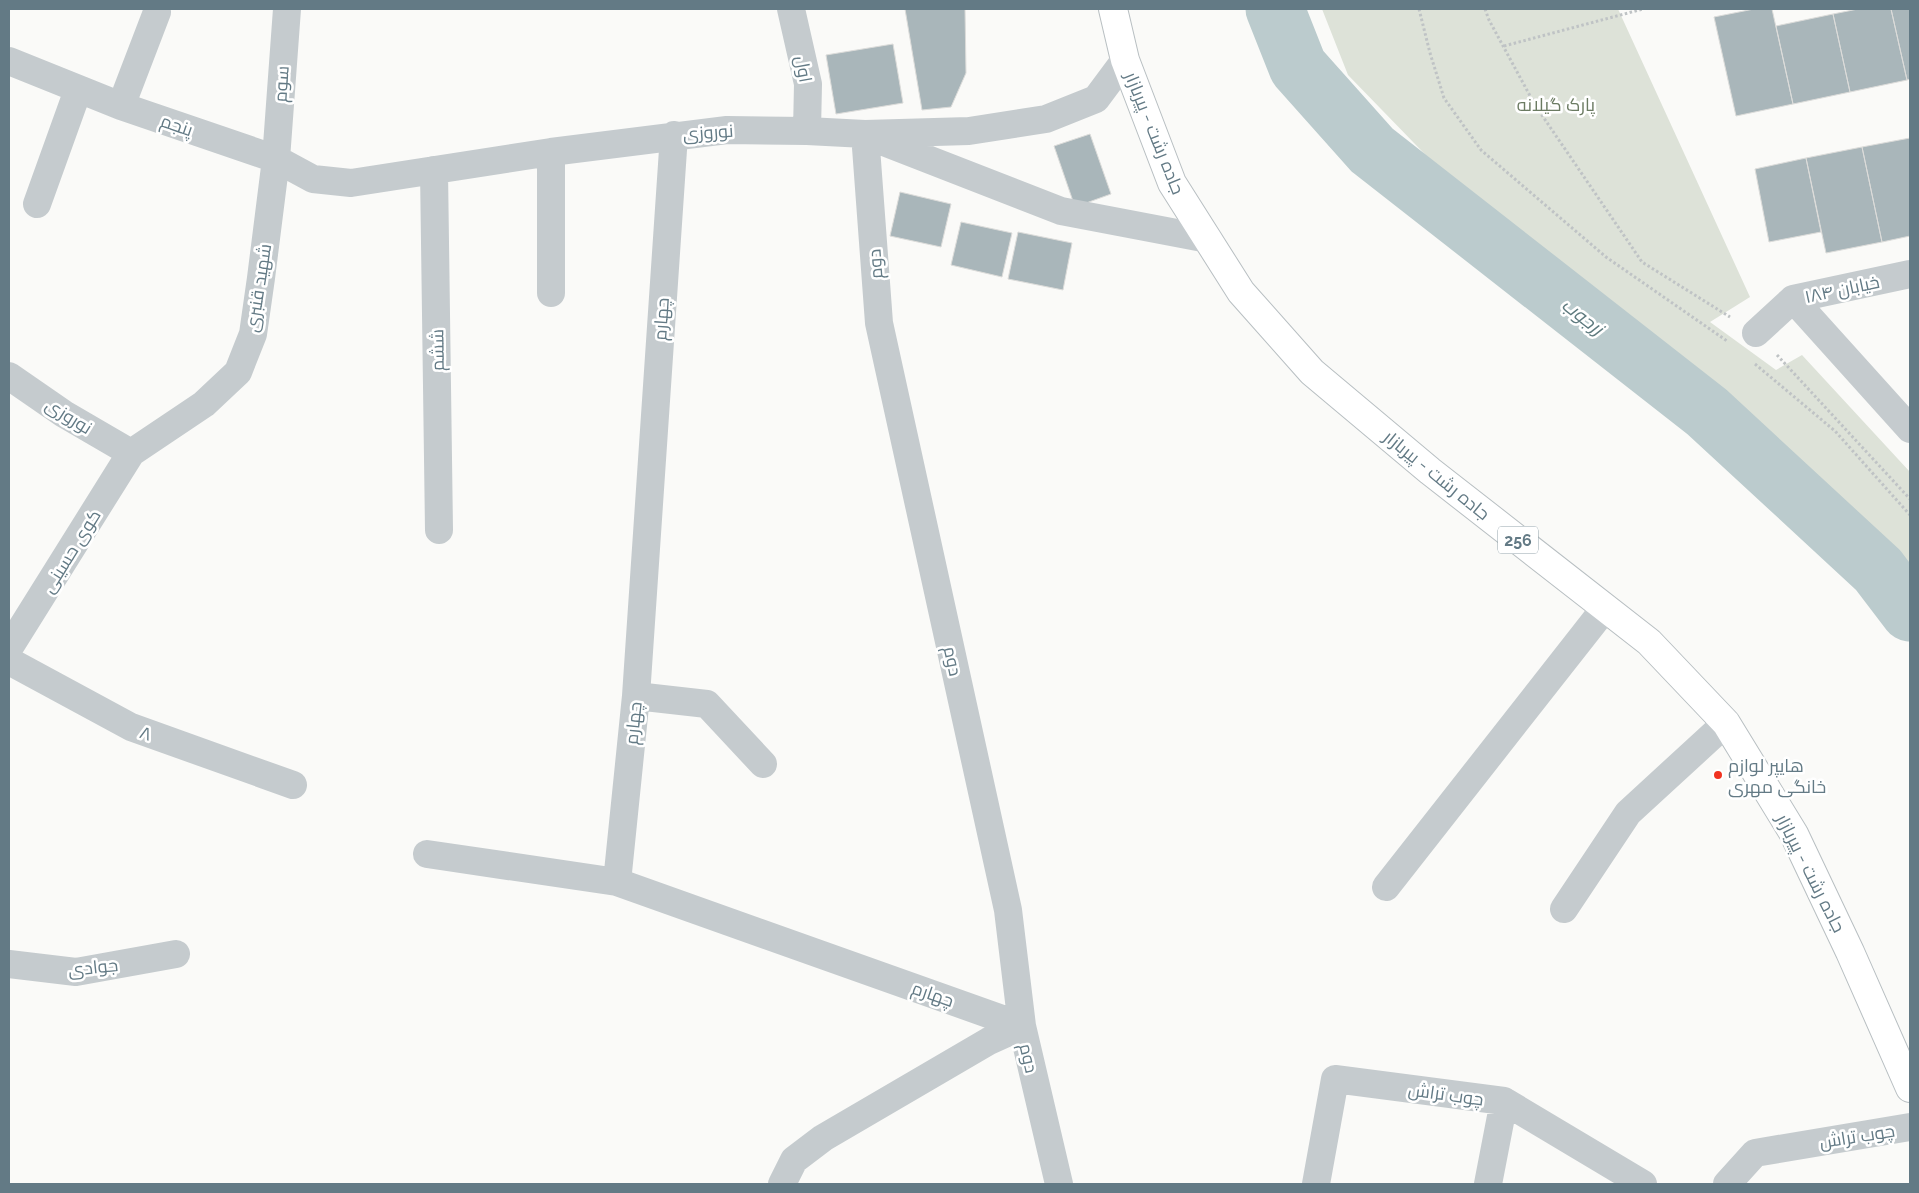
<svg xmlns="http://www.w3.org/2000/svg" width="1919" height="1193" font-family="Raleway,Cairo,sans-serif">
<rect width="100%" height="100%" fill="#fafaf8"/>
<!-- green -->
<path fill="#dde2d8" d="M1322,9H1618L1750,297L1710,322L1776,370L1802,355L1910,472V588L1837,510L1718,400L1480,211L1348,75Z"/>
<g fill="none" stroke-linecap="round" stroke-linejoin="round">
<!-- river -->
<path stroke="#bbcbcd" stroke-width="59" d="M1275,9L1298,67L1372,150L1707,412L1878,570L1910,612"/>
</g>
<!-- building -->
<path fill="#a9b6ba" stroke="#dcdcda" d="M905,9H965L966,73L951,107L922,110Z
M1754,9H1772L1793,104L1736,116L1714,17Z
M1858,9H1891L1907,80L1850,92L1833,14Z
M1891,9H1910V79L1907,80Z
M1833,14L1850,92L1793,104L1776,26Z
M893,44L903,103L836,114L826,55Z
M1090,134L1111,194L1075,207L1054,146Z
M1910,138V236L1882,242L1862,147Z
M1862,147L1882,242L1826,253L1806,158Z
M1806,158L1821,232L1769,242L1755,169Z
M900,192L951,204L941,247L890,236Z
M961,222L1012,233L1002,277L951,265Z
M1018,232L1072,243L1063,290L1008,279Z"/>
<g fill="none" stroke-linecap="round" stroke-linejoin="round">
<defs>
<path id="major" d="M1113,9L1125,60L1172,183L1241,292L1312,372L1430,471L1649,642L1726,723L1794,834L1850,952L1910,1088"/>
</defs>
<!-- major casing -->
<use href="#major" stroke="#b8bfc2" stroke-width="30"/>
<!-- path -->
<path stroke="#bfc3c5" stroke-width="3" stroke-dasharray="2.5 2.5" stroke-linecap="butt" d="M1419,9L1430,53L1444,98L1481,150L1606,257L1727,341
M1485,9L1489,20L1535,105L1642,262L1730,317
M1504,46L1643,9
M1777,355L1910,499
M1755,364L1835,431L1910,515"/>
<!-- minor -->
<path stroke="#c5cbce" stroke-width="28" d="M791,9L808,84L807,131
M9,61L121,106L276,159L313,179L351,183L551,152L727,130L807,131L865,134L969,131L1046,119L1096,99L1125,60
M121,106L157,12
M865,134L879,323L1008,910L1022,1026L1059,1184
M674,135L636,696L617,882L1022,1026
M876,139L1061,211L1208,239
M551,152V293
M434,170L439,530
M37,204L78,90
M1793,299L1910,429
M1756,333L1793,299L1910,274
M9,376L64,414L131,453
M9,648L131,453L204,404L238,372L253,334L261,278L276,159L287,9
M9,661L131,727L293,785
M636,696L707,704L763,764
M427,854L617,882
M1386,887L1605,608
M1564,909L1628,813L1726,723
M9,964L76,972L176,954
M782,1184L794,1160L823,1138L989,1041L1022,1026
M1316,1184L1335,1079L1504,1101L1643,1184
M1488,1184L1504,1101
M1727,1184L1755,1153L1910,1127"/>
<!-- major -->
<use href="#major" stroke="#fff" stroke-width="28"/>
</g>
<!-- markers -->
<circle fill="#f13321" stroke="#fff" stroke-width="2" cx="1718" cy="775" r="5"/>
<g text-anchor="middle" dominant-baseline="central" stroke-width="5" stroke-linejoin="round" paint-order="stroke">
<!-- shield labels -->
<rect fill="#fff" stroke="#92a2aa" stroke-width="1" x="1498" y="526.5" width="40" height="27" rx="4"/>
<g font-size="16" font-weight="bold" fill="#637a85">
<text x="1518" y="540">256</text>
</g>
<!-- street labels -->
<g font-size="18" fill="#637a85" stroke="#fff">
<text transform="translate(804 69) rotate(80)">اول</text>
<text transform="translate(281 84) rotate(-86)">سوم</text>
<text transform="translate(177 125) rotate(19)">پنجم</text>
<text transform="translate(708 132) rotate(-4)">نوروزی</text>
<text transform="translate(1155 133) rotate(68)">جاده رشت - پیربازار</text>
<text transform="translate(875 264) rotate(-94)">دوم</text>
<text transform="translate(258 288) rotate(-81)">شهید قنبری</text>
<text transform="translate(1842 289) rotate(-12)">خیابان ۱۸۴</text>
<text transform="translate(661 319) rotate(-86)">چهارم</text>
<text transform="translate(437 350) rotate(-91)">ششم</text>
<text transform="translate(69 416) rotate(32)">نوروزی</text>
<text transform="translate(1437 475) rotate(39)">جاده رشت - پیربازار</text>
<text transform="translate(71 551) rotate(-58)">کوی حسینی</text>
<text transform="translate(953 661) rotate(78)">دوم</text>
<text transform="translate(633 723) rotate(-84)">چهارم</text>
<text transform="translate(146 733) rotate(19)">۸</text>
<text transform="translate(1811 873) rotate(63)">جاده رشت - پیربازار</text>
<text transform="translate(93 967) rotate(-6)">جوادی</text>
<text transform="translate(933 994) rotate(19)">چهارم</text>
<text transform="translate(1029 1058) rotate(77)">دوم</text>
<text transform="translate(1446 1094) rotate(8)">چوب تراش</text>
<text transform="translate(1857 1136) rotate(-9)">چوب تراش</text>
</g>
<!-- park labels -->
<g font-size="18" fill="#6b7b62" stroke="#fff">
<text x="1556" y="104">پارک گیلانه</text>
</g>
<!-- poi labels -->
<g font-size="18" fill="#637a85" stroke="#fff" text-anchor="start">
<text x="1728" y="765">هایپر لوازم<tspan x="1728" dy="21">خانگی مهری</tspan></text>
</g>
<!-- water labels -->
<g font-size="19" font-style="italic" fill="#5e7a7e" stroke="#fff">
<text transform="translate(1583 316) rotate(38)">زرجوب</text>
</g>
</g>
<!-- border -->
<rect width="1919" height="1193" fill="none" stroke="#637a85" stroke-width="20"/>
</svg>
